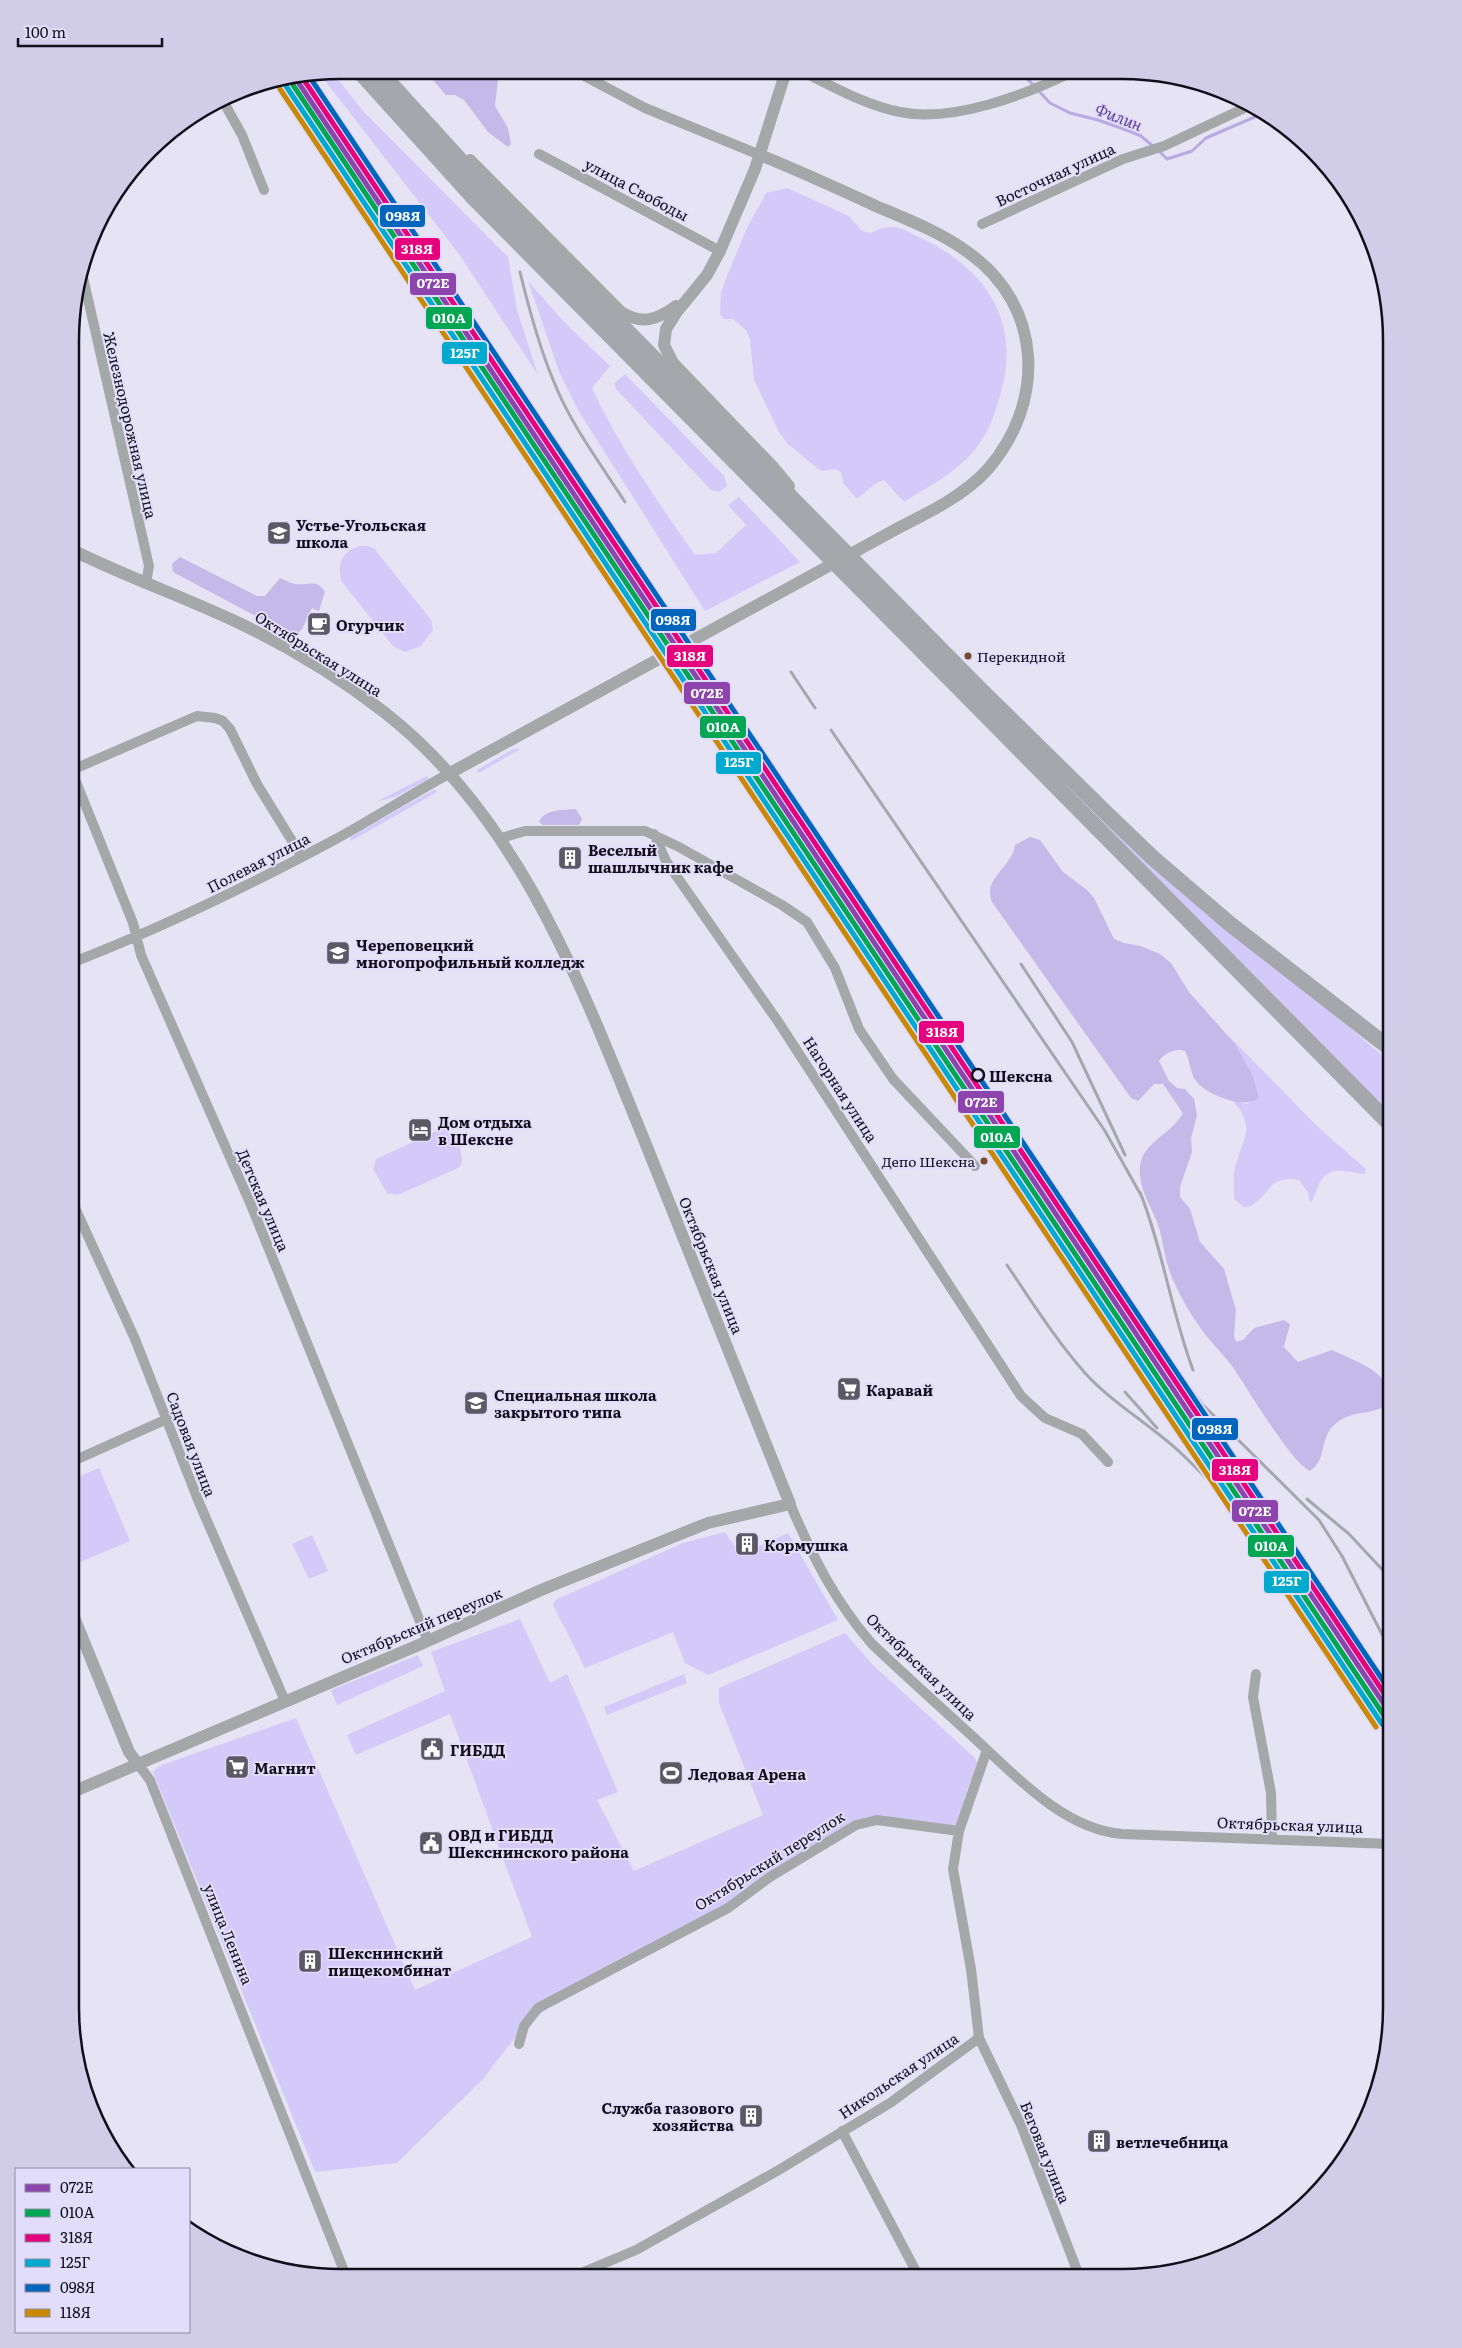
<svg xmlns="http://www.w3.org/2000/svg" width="1462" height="2348" font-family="Literata,serif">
<rect width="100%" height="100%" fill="#e6e3f4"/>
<!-- green -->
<path fill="#d4caf9" d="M332,72L363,111L508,257L517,310L538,375L459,254L320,74Z
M787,188L849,216L862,231L871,233C893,221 903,229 923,239C986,269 1021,322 1001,392C996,412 989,431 977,447C959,471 929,486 904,502L884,480L876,483L857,499L843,483L841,472L835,469L822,471L817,468L787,443L779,432L754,380L750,339L746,330L733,319H724L720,314L721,292L727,276L747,228L766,193Z
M528,281L565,323L610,366L592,388C620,448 657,501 695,555L716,553L746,525L728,505L739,497L800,562L705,611L578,410L560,374Z
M625,374L724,476L727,486L719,492L711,490L616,389L614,384Z
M367,546L374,548L431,620L433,630L421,646L405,652L393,646L342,582C335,563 345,545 367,546Z
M513,749H520L479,773L477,770Z
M1042,761L1392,1064V1114L1377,1100Z
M427,776L429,779L395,797L376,802Z
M435,789L437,792L351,841L350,837Z
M1228,1035L1320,1129L1365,1168V1174C1349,1173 1331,1164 1320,1182C1316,1189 1316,1196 1310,1203L1308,1193L1299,1180C1267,1174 1271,1196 1249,1207H1244L1234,1199C1234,1188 1233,1177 1235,1167C1243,1136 1257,1128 1232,1100L1246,1104L1259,1098L1253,1076Z
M441,1129C455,1132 466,1153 460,1167L398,1195L387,1193L373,1169L376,1159Z
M99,1468L130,1541L71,1566V1480Z
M725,1532L740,1555L788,1533L838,1620L708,1675L685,1663L673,1632L585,1668L553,1605L555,1600L683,1543Z
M312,1535L328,1571L309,1579L292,1544Z
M520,1619L550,1683L567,1674L618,1792L597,1800L634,1871L763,1815L719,1703V1688L845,1633L873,1665L975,1758L978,1765L967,1790L957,1826L880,1816L769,1876L714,1911L584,1982L524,2026L483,2079L397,2163L315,2172L153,1772L159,1766L296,1718L415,1990L532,1937L450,1714L356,1755L347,1735L445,1691L431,1652Z
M418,1655L423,1666L337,1705L331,1690Z
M684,1674L687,1683L607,1715L604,1707Z"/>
<!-- forest -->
<path fill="#c4b9e9" d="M424,70H499L495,106L508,128L511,144L508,147L488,132L464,100L455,95H446Z
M180,557L257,596H265L280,578C285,580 290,583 295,584C308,586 317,578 325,592L319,611L312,608L302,629L295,636L289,634L173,572L172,564Z
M576,809L582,819L579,825H543L539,822C544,809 563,810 576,809Z
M1030,837L1040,840L1063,872L1087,890L1094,898L1114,939L1124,943L1140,946L1160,954L1171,963L1189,992L1235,1044L1253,1076L1259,1098C1246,1110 1206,1095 1196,1081C1190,1073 1190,1060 1185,1051C1176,1048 1164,1053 1159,1061L1169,1081L1177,1088L1185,1089L1194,1099L1197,1115L1191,1138L1192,1152L1180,1187V1197L1190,1209L1200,1242L1224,1269L1236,1310L1234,1335L1236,1342L1243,1340L1254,1328L1284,1320L1290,1324L1284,1347L1298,1362L1332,1350C1354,1361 1388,1370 1392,1399C1379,1418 1353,1407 1334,1425C1319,1439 1327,1460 1310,1471C1291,1463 1247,1387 1232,1366C1224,1355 1213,1345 1205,1334C1193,1318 1182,1300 1174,1282C1167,1268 1164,1250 1161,1235C1156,1211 1138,1193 1140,1167C1142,1142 1171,1135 1183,1113L1163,1084H1154L1138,1101L1131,1098L992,902C982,878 1012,868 1015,845Z"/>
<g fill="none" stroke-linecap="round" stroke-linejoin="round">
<!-- stream -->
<path stroke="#b8abe3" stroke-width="3" d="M1021,72L1050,103L1070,113L1098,120L1129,131L1141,136L1154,147
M1159,151L1167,159L1192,151L1206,138L1264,113"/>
<!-- minor -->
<path stroke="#a5a8a8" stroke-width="10" d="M575,71L645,108L760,155
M801,71C832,86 865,105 900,112C952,123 1025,95 1072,72
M222,99L242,135L264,190
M539,154L720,251
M982,224L1123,159L1164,146L1251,105
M82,273L149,566L146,583
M72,770L197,716L215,718L223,721L230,729L257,784L302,857
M72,772L133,923L141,955L251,1205L428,1641
M654,834L666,861L779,1023L1021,1396L1045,1418L1082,1434L1108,1462
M501,838L525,831H645L679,847L782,905L807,922L835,968L859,1029L893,1079L975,1166
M71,963C162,928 250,885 336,839C374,818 412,794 450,773
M71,1199L135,1339L198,1500L285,1701
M71,1462L167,1419
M790,1504C813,1557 834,1600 872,1644C905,1675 938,1705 971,1735C1013,1773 1062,1829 1122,1834L1391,1844
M1256,1674L1253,1697L1271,1793L1272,1839
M138,1764L150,1780L346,2276
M979,2038L1021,2125L1080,2278
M519,2044L524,2026L538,2008L728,1908L770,1877L856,1825L877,1820L959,1831
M842,2131L919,2277
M574,2276L636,2250L777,2171L890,2103L979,2038L971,1969L953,1869L959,1831L987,1750"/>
<!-- tertiary -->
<path stroke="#a5a8a8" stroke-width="12" d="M786,71L755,169L720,251L707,275L676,313L666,329L664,345L673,363L774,468L789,486
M760,155C800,171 839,189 878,207C909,220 942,233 969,253C1043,306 1046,402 988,469C966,494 930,512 900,527
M470,160L621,312C642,325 657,320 676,306
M450,773L624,678
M71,1610L129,1752L138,1764
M70,1793L421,1644L541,1590L708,1523L790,1504C741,1383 694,1262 645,1142C581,986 521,819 384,712C340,678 289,647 239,623C184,597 127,577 72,550"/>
<!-- trunk -->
<path stroke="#a4a8ac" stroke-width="16" d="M358,70L472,196L1392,1126
M378,70L481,183L981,690L1107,814L1153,858L1230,924L1392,1050"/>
<!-- rail -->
<path stroke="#a5a7ae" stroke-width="3" d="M520,272C529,309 539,347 554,382C571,425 600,463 625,502
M791,672L815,708
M691,708L770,820L826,889
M831,730L1105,1131L1142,1197
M1021,964L1072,1042L1125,1155
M1140,1192C1163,1250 1171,1311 1193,1370
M1007,1265C1032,1302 1056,1340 1085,1373C1114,1405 1153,1426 1184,1456C1225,1495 1260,1541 1295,1586
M1173,1364L1202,1404L1319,1520L1342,1556L1392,1654
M1125,1392L1157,1428
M1227,1487L1248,1517
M1307,1499L1349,1534L1392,1580
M1291,1581L1392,1731
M1292,1596L1316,1632"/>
<!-- tertiary-bridge -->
<path stroke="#a5a8a8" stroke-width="12" d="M624,678L900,527"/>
<defs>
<path id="rail-1" d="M296,79L1392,1716"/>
<path id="rail-2" d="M291,82L1387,1720"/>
<path id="rail-3" d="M302,77L1392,1705"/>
<path id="rail-4" d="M286,86L1382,1724"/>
<path id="rail-5" d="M309,76L1392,1694"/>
<path id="rail-6" d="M280,89L1376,1727"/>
</defs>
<!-- rail-1 casing -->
<use href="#rail-1" stroke="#e2ddfa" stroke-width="9"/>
<!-- rail-2 casing -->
<use href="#rail-2" stroke="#e2ddfa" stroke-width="9"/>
<!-- rail-3 casing -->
<use href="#rail-3" stroke="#e2ddfa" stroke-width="9"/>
<!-- rail-4 casing -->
<use href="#rail-4" stroke="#e2ddfa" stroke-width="9"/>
<!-- rail-5 casing -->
<use href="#rail-5" stroke="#e2ddfa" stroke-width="9"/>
<!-- rail-6 casing -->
<use href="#rail-6" stroke="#e2ddfa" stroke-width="9"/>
<!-- rail-1 -->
<use href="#rail-1" stroke="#8e44ad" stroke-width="5"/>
<!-- rail-2 -->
<use href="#rail-2" stroke="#00a651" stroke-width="5"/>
<!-- rail-3 -->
<use href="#rail-3" stroke="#e5007d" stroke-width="5"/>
<!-- rail-4 -->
<use href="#rail-4" stroke="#00a9ce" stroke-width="5"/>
<!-- rail-5 -->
<use href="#rail-5" stroke="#0065bd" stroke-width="5"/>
<!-- rail-6 -->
<use href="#rail-6" stroke="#c98805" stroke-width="5"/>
</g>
<!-- icons -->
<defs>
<symbol id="school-square" viewBox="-11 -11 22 22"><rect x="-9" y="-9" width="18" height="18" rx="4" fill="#5c5967" stroke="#e2ddfa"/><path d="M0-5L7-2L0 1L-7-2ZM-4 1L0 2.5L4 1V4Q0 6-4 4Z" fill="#fff"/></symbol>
<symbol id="cafe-square" viewBox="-11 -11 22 22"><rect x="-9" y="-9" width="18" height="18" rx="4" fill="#5c5967" stroke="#e2ddfa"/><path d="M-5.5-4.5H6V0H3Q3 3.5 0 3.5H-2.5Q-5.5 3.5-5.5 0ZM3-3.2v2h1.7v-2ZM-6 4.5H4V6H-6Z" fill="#fff"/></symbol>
<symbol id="building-square" viewBox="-11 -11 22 22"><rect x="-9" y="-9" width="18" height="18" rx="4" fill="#5c5967" stroke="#e2ddfa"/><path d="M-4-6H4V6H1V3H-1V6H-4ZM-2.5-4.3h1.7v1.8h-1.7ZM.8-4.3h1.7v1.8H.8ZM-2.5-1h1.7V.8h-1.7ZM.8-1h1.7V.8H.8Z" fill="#fff"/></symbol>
<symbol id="university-square" viewBox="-11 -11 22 22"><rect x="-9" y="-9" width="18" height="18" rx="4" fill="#5c5967" stroke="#e2ddfa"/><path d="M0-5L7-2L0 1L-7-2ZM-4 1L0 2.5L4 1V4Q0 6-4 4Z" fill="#fff"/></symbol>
<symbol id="hotel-square" viewBox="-11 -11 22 22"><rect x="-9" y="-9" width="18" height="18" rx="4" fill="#5c5967" stroke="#e2ddfa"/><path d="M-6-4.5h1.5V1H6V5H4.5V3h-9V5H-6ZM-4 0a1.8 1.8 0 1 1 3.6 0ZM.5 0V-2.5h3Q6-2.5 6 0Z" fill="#fff"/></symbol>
<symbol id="supermarket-square" viewBox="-11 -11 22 22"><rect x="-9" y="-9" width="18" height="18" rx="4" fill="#5c5967" stroke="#e2ddfa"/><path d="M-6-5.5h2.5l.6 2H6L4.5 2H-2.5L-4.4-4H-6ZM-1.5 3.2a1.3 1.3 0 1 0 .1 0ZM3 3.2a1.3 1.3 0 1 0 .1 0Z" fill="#fff"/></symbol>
<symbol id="civic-square" viewBox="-11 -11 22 22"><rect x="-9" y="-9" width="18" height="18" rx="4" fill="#5c5967" stroke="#e2ddfa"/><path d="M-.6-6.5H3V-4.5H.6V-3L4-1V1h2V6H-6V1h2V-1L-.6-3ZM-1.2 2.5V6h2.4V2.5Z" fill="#fff"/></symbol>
<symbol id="stadium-square" viewBox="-11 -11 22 22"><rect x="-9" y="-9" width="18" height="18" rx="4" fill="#5c5967" stroke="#e2ddfa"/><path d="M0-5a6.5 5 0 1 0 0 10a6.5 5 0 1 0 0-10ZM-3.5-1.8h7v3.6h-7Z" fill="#fff"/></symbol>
</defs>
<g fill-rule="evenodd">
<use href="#school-square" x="265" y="519" width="28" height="28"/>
<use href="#cafe-square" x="305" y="610" width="28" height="28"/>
<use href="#building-square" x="556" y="844" width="28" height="28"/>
<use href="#university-square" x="324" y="939" width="28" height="28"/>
<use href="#hotel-square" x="406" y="1116" width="28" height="28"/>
<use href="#supermarket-square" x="835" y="1375" width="28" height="28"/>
<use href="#school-square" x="462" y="1389" width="28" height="28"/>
<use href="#building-square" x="733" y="1530" width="28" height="28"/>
<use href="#civic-square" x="418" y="1735" width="28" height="28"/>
<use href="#supermarket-square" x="223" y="1753" width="28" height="28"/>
<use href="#stadium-square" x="657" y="1759" width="28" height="28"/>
<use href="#civic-square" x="417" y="1829" width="28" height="28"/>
<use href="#building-square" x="296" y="1947" width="28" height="28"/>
<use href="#building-square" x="737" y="2102" width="28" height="28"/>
<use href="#building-square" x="1085" y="2127" width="28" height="28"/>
</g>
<!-- markers -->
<g fill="#7a4b2a" stroke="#e2ddfa" stroke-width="2">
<circle cx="968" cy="656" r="4.5"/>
<circle cx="984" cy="1161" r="4.5"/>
</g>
<circle fill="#e2ddfa" stroke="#120f1b" stroke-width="2.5" cx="978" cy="1075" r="6"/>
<g text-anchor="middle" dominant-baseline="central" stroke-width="4" stroke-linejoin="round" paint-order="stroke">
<!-- bus labels -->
<g font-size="14" fill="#120f1b" stroke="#e2ddfa" text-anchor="start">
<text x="977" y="656">Перекидной</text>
<text x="975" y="1161" text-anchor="end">Депо Шексна</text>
</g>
<!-- street labels -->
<g font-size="15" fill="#120f1b" stroke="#e2ddfa">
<text transform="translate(1055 174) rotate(-25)">Восточная улица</text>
<text transform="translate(637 189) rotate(28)">улица Свободы</text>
<text transform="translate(131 425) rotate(77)">Железнодорожная улица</text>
<text transform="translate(319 653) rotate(32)">Октябрьская улица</text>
<text transform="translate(258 862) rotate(-27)">Полевая улица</text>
<text transform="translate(841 1089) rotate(57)">Нагорная улица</text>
<text transform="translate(264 1200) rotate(67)">Детская улица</text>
<text transform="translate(712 1265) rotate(68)">Октябрьская улица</text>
<text transform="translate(192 1444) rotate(69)">Садовая улица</text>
<text transform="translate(421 1625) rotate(-23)">Октябрьский переулок</text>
<text transform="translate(922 1666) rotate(44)">Октябрьская улица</text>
<text transform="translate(1290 1824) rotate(2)">Октябрьская улица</text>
<text transform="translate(769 1860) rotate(-32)">Октябрьский переулок</text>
<text transform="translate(229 1934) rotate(68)">улица Ленина</text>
<text transform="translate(898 2075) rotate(-34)">Никольская улица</text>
<text transform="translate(1046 2152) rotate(68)">Беговая улица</text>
</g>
<!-- poi labels -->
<g font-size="15" font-weight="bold" fill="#120f1b" stroke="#e2ddfa" text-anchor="start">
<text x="296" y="524">Устье-Угольская<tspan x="296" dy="17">школа</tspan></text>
<text x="336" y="624">Огурчик</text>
<text x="588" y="849">Веселый<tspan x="588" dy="17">шашлычник кафе</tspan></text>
<text x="356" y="944">Череповецкий<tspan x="356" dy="17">многопрофильный колледж</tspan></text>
<text x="438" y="1121">Дом отдыха<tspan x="438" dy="17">в Шекснe</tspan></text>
<text x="866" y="1389">Каравай</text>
<text x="494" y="1394">Специальная школа<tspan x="494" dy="17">закрытого типа</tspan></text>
<text x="764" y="1544">Кормушка</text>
<text x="450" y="1749">ГИБДД</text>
<text x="254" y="1767">Магнит</text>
<text x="688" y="1773">Ледовая Арена</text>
<text x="448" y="1834">ОВД и ГИБДД<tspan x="448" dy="17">Шекснинского района</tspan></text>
<text x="328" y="1952">Шекснинский<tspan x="328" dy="17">пищекомбинат</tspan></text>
<text x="734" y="2107" text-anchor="end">Служба газового<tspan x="734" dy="17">хозяйства</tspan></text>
<text x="1116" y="2141">ветлечебница</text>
</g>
<!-- stop labels -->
<g font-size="15" font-weight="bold" fill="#120f1b" stroke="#e2ddfa" text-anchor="start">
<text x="989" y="1075">Шексна</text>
</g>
<!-- water labels -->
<g font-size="16" font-style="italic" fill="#5d4299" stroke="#e2ddfa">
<text transform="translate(1119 116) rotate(21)">Филин</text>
</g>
</g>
<!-- crop -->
<path d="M0 0H1462V2348H0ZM340 79H1122A261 261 0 0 1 1383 340V2008A261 261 0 0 1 1122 2269H340A261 261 0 0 1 79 2008V340A261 261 0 0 1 340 79Z" fill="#d1cde8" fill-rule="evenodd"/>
<path fill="none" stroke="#120f1b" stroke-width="2.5" d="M340 79H1122A261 261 0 0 1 1383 340V2008A261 261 0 0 1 1122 2269H340A261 261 0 0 1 79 2008V340A261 261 0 0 1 340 79Z"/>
<g stroke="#e2ddfa" stroke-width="2">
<rect x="379" y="204" width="47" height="24" rx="5" fill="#0065bd"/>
<rect x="394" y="237" width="47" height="24" rx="5" fill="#e5007d"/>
<rect x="409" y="272" width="48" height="24" rx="5" fill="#8e44ad"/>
<rect x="425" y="306" width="48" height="24" rx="5" fill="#00a651"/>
<rect x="441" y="341" width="47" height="24" rx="5" fill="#00a9ce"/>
<rect x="650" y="608" width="47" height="24" rx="5" fill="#0065bd"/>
<rect x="666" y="644" width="48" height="24" rx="5" fill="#e5007d"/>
<rect x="683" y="681" width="48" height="24" rx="5" fill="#8e44ad"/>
<rect x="699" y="715" width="48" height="24" rx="5" fill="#00a651"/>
<rect x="715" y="751" width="47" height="24" rx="5" fill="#00a9ce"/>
<rect x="918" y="1020" width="47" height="24" rx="5" fill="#e5007d"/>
<rect x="957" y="1090" width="48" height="24" rx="5" fill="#8e44ad"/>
<rect x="973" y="1125" width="48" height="24" rx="5" fill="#00a651"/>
<rect x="1191" y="1417" width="48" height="24" rx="5" fill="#0065bd"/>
<rect x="1211" y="1458" width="48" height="24" rx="5" fill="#e5007d"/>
<rect x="1231" y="1499" width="48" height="24" rx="5" fill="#8e44ad"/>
<rect x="1247" y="1534" width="48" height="24" rx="5" fill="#00a651"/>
<rect x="1263" y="1570" width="47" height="24" rx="5" fill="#00a9ce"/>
</g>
<g font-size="14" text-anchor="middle" font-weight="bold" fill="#fff">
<text x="403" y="221">098Я</text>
<text x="417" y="254">318Я</text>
<text x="433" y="288">072Е</text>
<text x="449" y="323">010А</text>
<text x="465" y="358">125Г</text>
<text x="673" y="625">098Я</text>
<text x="690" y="661">318Я</text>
<text x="707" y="698">072Е</text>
<text x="723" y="732">010А</text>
<text x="739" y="767">125Г</text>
<text x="942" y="1037">318Я</text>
<text x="981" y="1107">072Е</text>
<text x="997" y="1142">010А</text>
<text x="1215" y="1434">098Я</text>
<text x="1235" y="1475">318Я</text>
<text x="1255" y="1516">072Е</text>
<text x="1271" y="1551">010А</text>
<text x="1287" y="1586">125Г</text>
</g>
<!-- legend -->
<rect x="15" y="2168" width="175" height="165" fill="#e2ddfa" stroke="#8f8ba1"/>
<rect x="25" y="2184" width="25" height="8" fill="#8e44ad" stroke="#8f8ba1"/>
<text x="60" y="2193" font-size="15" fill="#120f1b">072Е</text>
<rect x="25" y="2209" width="25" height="8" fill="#00a651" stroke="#8f8ba1"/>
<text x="60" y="2218" font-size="15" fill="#120f1b">010А</text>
<rect x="25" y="2234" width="25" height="8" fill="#e5007d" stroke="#8f8ba1"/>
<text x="60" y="2243" font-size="15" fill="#120f1b">318Я</text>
<rect x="25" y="2259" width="25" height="8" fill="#00a9ce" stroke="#8f8ba1"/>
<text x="60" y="2268" font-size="15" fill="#120f1b">125Г</text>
<rect x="25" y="2284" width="25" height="8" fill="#0065bd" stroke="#8f8ba1"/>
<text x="60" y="2293" font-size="15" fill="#120f1b">098Я</text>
<rect x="25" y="2309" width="25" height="8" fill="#c98805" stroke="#8f8ba1"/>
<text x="60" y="2318" font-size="15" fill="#120f1b">118Я</text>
<!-- scale -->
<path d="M18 38v8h144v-8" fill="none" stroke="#120f1b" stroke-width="2.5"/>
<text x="25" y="38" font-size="15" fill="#120f1b" stroke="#e2ddfa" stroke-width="4" paint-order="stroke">100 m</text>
</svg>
